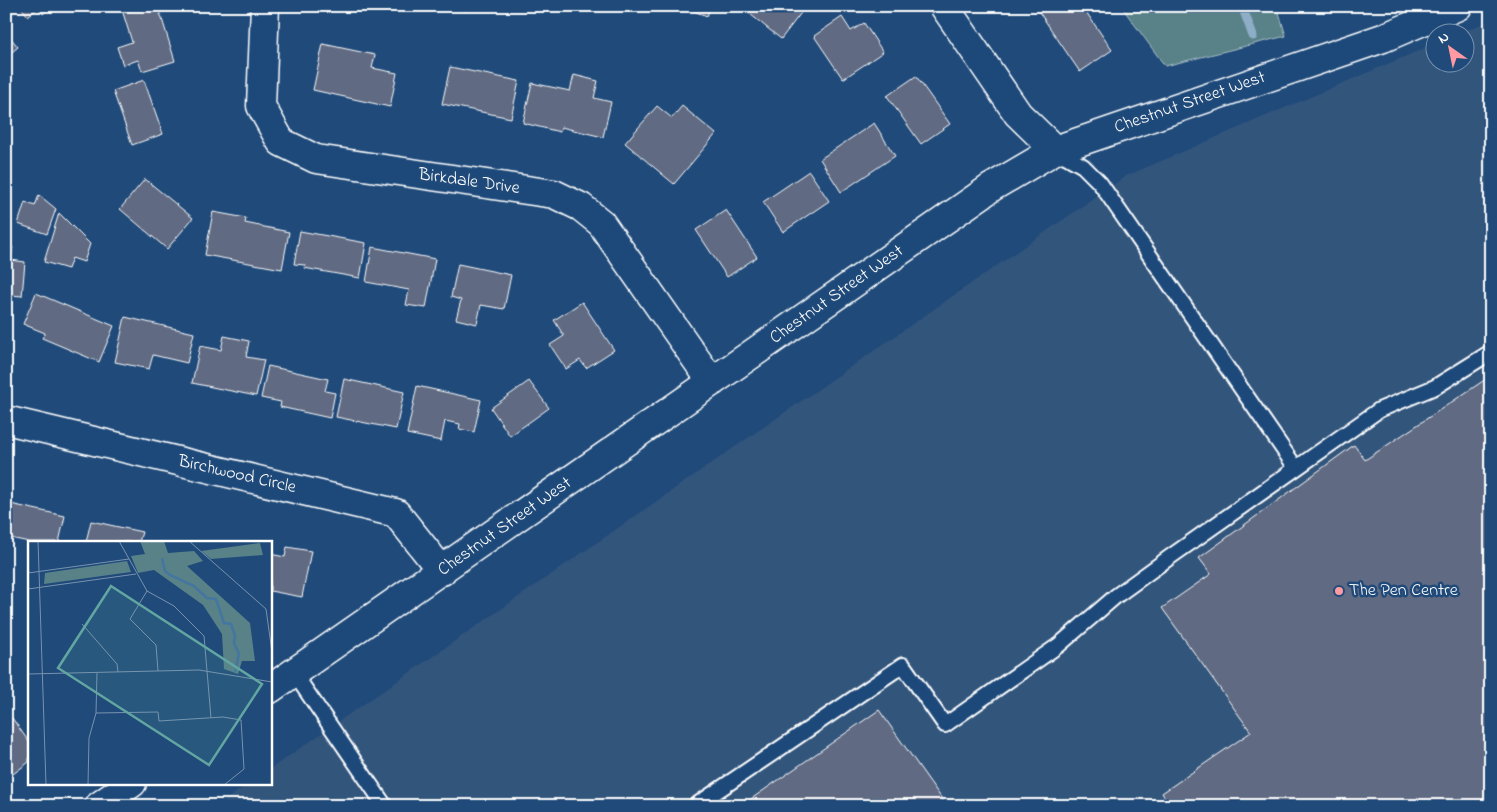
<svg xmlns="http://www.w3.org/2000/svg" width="1497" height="812" font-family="'Indie Flower',sans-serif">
<rect width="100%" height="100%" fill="#1f4a7a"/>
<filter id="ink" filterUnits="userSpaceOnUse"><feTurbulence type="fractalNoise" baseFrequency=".02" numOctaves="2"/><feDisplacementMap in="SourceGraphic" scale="10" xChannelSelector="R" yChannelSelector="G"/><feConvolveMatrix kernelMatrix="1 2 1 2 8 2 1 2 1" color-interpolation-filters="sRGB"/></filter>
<g filter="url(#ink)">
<!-- built -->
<path fill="#32547c" d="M1491,20V806H217L249,783H270V769L1126,176L1434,44V62H1464V32H1462Z"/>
<!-- green -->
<path fill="#588188" stroke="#acc0c4" d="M1121,6H1277L1286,36L1165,66Z"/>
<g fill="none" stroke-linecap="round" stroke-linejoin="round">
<!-- stream -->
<path stroke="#8eadc6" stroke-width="9" d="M1242,6L1253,36"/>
</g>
<!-- building -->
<path fill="#606a82" stroke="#fff" d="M20,6H52L43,14L38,8L28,16Z
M145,6H158L175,61L142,71L138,60L123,65L117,47L132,42L123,13Z
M444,6H468L467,11Z
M616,6H633L631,11Z
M680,6H711L707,16Z
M740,6H800L804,9L781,39Z
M1040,6H1082L1112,50L1080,72L1037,9Z
M842,17L851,31L864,23L883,52L843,79L814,36Z
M6,32L18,47L6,57Z
M323,44L375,55L372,68L397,73L390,107L313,90Z
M450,67L519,81L511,118L442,104Z
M574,75L598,81L594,98L611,102L603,137L561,127L560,132L523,123L532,83L570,91Z
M916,76L950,124L921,144L887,96Z
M144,80L163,134L132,145L113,91Z
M657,106L672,118L682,106L716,134L674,184L625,143Z
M874,123L895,156L841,192L820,159Z
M809,171L829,201L783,232L763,202Z
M145,179L193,218L167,249L120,209Z
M39,195L56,209L47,234L18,224L25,202L35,206Z
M726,210L757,257L727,277L696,230Z
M213,212L246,218L245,223L289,232L282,269L205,255Z
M59,213L90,244L84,262L72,258L68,269L44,262Z
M300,231L366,243L360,278L304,268L305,265L294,264Z
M6,246L13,247L11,260L25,262L22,296L10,295L9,307H6Z
M372,247L435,259L426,308L406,305L409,290L366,282Z
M458,264L511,275L504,309L481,305L477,324L456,319L461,300L451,297Z
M36,293L114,326L99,362L42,338L45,333L23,324Z
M582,302L614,350L586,368L580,360L566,369L550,345L564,336L554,320Z
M125,317L194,333L187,363L153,355L149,369L115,362Z
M224,336L249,341L246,357L264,360L256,396L192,383L200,346L221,350Z
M268,366L328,379L325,391L335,393L330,418L280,407L281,402L261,398Z
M1489,377L1491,379V806H1170L1162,793L1251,732L1162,608L1211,574L1199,558L1354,445L1365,460Z
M344,379L404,392L396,429L336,417Z
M529,381L549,408L510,436L491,408Z
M417,386L481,400L474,432L459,429L460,424L445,421L441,441L407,434Z
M6,503L65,516L59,542H29L6,537Z
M91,521L142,532L139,542H86Z
M287,547L311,551L302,597L270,591V554L285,557Z
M879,710L947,806H741Z
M12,718L29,742V762L9,777L6,773V722Z"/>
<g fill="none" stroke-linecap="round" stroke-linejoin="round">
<defs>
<path id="lane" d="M1055,150L1083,166L1100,183L1296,468
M294,673L385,806
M695,806L903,665L945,725L1059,645L1116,596L1170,557L1379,410L1435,387L1491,352"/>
<path id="street" d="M265,6L261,106L281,142L316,159L554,194L581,207L601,223L712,382
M944,6L1018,114L1055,150
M6,420L396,513L442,571
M270,689L992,187L1055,150L1383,38L1458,6
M99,806L132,783"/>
</defs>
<!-- lane casing -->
<use href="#lane" stroke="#fff" stroke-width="18"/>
<!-- street casing -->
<use href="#street" stroke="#fff" stroke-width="31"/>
<!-- lane -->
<use href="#lane" stroke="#1f4a7a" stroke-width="14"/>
<!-- street -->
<use href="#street" stroke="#1f4a7a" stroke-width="28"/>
</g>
</g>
<!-- markers -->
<circle fill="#ff9aa2" stroke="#1f4a7a" stroke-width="2" cx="1339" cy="591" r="5"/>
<g text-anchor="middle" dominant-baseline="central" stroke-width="5" stroke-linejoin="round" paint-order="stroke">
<!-- street labels -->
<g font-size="18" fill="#fff" stroke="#1f4a7a">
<text transform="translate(1190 103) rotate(-19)">Chestnut Street West</text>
<text transform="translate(469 182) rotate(8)">Birkdale Drive</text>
<text transform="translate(837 295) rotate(-35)">Chestnut Street West</text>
<text transform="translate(237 475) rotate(13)">Birchwood Circle</text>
<text transform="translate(505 527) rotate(-35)">Chestnut Street West</text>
</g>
<!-- poi labels -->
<g font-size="18" fill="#fff" stroke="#1f4a7a" text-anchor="start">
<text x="1349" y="591">The Pen Centre</text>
</g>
</g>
<!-- overview -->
<g transform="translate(28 541)">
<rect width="244" height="244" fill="#1f4a7a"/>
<path d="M112,0H136L140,12L166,10L175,20L159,25L222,82L227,120H214L210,133L196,128L194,93L175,64L126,29L110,32L103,15L117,13ZM232,2L235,14L183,18L173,10ZM99,20L103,31L16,43L17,32Z" fill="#588188"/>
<path fill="none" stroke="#4376a0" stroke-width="2.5" d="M134,17L137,30L142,34L166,45L179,57L188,58L196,82L203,83L207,95L206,102L211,113L207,131"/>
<path fill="none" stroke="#7992af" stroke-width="1" d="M10,0L18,244M91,0L119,50L146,65L176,95L183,177M161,0L238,68L244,111M0,32L101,18M0,48L108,33M119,50L102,78L128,104L130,130M54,83L89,123L90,131M0,133L171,129L244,141M68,172L130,171L131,180L195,176L213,179L216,228L196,244M60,244L61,197L68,172L69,132"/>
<path fill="#63a6a1" fill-opacity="0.15" stroke="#63a6a1" stroke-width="2.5" d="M83,45L234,143L181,224L30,127Z"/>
<rect width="244" height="244" fill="none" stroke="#fff" stroke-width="2.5"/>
</g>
<!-- margin -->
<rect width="1497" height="812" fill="none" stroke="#1f4a7a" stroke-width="25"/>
<rect x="12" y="12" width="1472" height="787" fill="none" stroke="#fff" stroke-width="2" filter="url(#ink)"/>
<!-- north arrow -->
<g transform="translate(1450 48) rotate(327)"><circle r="24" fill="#1f4a7a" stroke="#7992af"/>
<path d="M0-4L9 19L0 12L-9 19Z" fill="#ff9aa2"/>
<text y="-8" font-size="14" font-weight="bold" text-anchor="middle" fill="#ffffff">N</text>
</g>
</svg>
